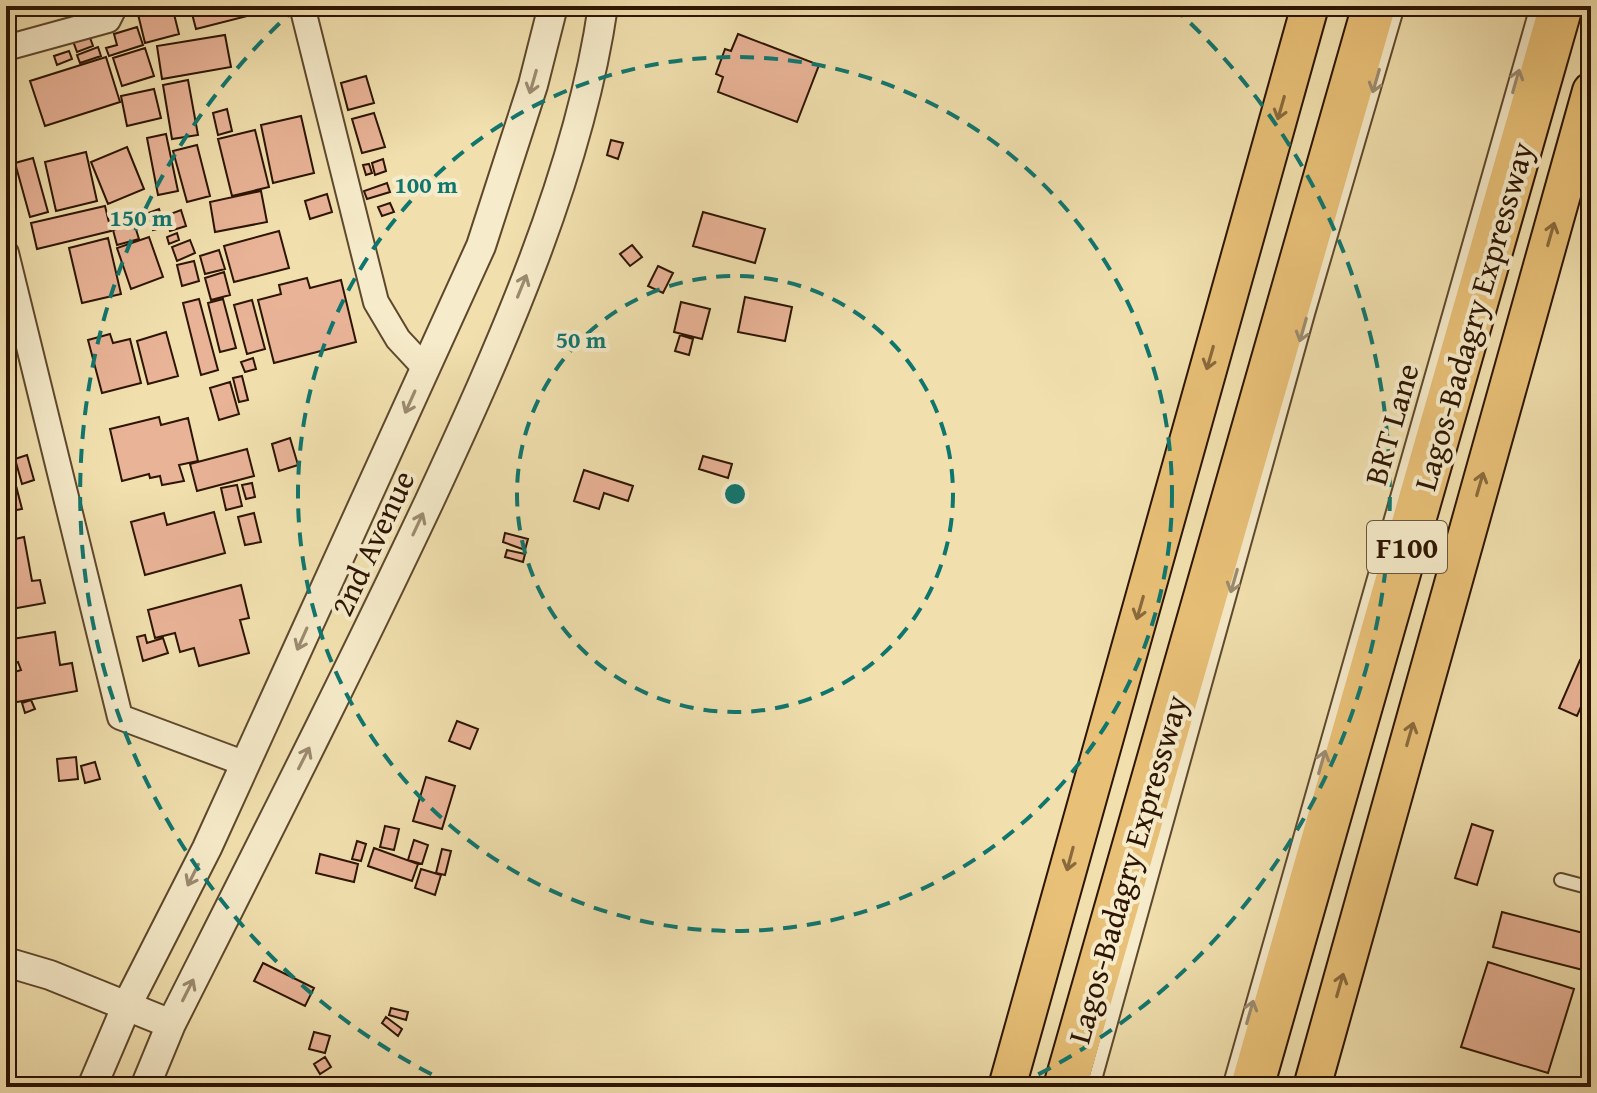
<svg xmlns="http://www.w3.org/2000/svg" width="1597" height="1093" font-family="'Gentium Book Plus',serif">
<rect width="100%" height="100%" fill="#f1e0ae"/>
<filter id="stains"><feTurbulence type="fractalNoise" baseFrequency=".0025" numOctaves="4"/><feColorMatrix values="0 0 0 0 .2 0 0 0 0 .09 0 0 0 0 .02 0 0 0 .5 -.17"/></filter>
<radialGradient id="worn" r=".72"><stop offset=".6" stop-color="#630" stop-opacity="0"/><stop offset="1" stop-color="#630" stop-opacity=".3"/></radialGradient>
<!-- building -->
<path fill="#e9b397" stroke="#2d1502" stroke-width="2" fill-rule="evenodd" d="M136,6H172L179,34L145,43Z
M190,6H270L271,10L196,29Z
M137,27L143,45L109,56L106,48L117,45L114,34Z
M738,34L819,65L797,122L718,92L723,77L716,74L725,49L731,51Z
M89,35L93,46L77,52L73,41Z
M225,35L231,67L162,79L157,46Z
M98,47L101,56L80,63L77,55Z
M145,48L154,76L122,86L113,58Z
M69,51L72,59L57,65L54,56Z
M106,57L120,102L45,126L30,81Z
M366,76L374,103L348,110L341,83Z
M188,80L198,135L172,139L163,85Z
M154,89L161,118L127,126L121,96Z
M227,109L232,131L218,135L213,113Z
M374,113L385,147L362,153L352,119Z
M301,116L314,173L273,183L261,125Z
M255,130L269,187L232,196L218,139Z
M166,134L178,191L158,195L147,138Z
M611,140L623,143L618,159L607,155Z
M197,145L210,196L187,202L173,151Z
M127,147L144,189L108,204L91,162Z
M86,152L97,201L56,211L45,162Z
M33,158L48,212L30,217L15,163Z
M383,159L386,171L375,175L372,163Z
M369,164L372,173L366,175L363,165Z
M387,183L390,192L367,199L364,191Z
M261,191L267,222L215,232L210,202Z
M327,194L332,212L310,219L305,201Z
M390,203L394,212L382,216L378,207Z
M105,206L111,231L37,249L31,223Z
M159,209L165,227L153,230L148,213Z
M181,210L186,226L170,231L165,216Z
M703,212L765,229L755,263L693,246Z
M134,223L139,239L117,245L113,230Z
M279,231L289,268L234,282L224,246Z
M177,233L179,240L169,244L167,237Z
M149,237L163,277L131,289L117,248Z
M108,238L121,294L82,303L69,248Z
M190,240L195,253L177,261L172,247Z
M632,245L642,257L630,266L620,254Z
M219,250L225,269L205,274L200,256Z
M194,261L199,281L182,286L177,265Z
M658,266L673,273L663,293L648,286Z
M224,272L230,295L211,300L205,278Z
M307,278L310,288L341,280L356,342L274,363L258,300L281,294L279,285Z
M745,297L792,307L785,341L738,332Z
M199,299L218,370L201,375L183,303Z
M223,299L236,348L220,352L208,303Z
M252,300L265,349L247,354L234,305Z
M681,302L710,309L702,339L674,332Z
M166,332L178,376L148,384L137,341Z
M110,334L113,343L130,339L141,383L102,393L88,340Z
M680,335L693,339L689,355L675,351Z
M253,358L256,369L245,372L241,362Z
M242,376L248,400L239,402L233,378Z
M230,382L239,414L219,420L210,388Z
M7,397L12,415L6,417V398Z
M159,417L161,425L188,418L198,461L179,465L184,481L162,485L160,476L150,478L149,474L122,481L110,429Z
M290,438L298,465L279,471L272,444Z
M6,447L22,509L6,512Z
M247,449L254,476L197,491L190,464Z
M27,455L34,480L22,484L15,459Z
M703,456L732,464L728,478L699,469Z
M584,470L633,486L628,501L604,493L599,509L574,501Z
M252,483L255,497L246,499L242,485Z
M237,485L242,506L226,510L221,488Z
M214,512L225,553L145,575L131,522L164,513L167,525Z
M254,513L261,542L245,545L238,517Z
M505,533L528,539L525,550L503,542Z
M24,537L32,581L40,580L45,603L6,610V541Z
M507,550L525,554L523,562L505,557Z
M241,585L249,618L240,620L249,653L199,666L194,648L180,652L175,633L155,638L148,610Z
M55,632L60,665L72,663L77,691L6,704V640ZM18,662L21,670L11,673L9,665Z
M145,635L147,643L163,638L168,653L143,661L137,637Z
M1580,660L1591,665V684L1577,716L1559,708Z
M31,700L35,709L25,713L22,703Z
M457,721L478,729L470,749L449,741Z
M76,757L78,779L59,781L57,759Z
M95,762L100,779L85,783L81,766Z
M426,777L455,786L442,829L413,821Z
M1472,824L1493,831L1477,885L1455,878Z
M385,826L399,829L394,850L380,847Z
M414,840L428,845L422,864L408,860Z
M357,841L366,844L361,861L352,859Z
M374,848L418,864L412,881L368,866Z
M442,849L451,851L445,875L436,873Z
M320,854L358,864L354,882L316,873Z
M421,869L441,875L435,895L415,888Z
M1502,912L1591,935L1583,970L1493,947Z
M1488,962L1574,989L1548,1073L1461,1047Z
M263,963L314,988L305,1006L254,981Z
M391,1008L408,1012L406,1020L389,1015Z
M386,1017L402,1029L398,1036L382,1023Z
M314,1032L330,1036L325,1053L309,1049Z
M325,1057L331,1067L320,1074L314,1064Z"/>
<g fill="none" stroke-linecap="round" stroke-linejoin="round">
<defs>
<path id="service" d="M1561,880L1591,888
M1093,1087L1308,314L1398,6
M1229,1087L1537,6"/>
<path id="minor" d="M302,6L376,302L398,339L425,368
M6,48L108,20L115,6
M6,253L120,717L246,764"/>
<path id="tertiary" d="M6,962L50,975L171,1024
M92,1087L127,1005L207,848L481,246L533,85L553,6
M145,1087L171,1024C258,851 346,678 429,502C500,349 579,174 603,6"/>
<path id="primary" d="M1007,1087L1310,6
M1312,1087L1591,91"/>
<path id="motorway" d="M1065,1087L1374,6
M1252,1087L1561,6"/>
</defs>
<!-- service casing -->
<use href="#service" stroke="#5e482d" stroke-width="16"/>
<!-- minor casing -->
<use href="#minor" stroke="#5e482d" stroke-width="28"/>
<!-- tertiary casing -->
<use href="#tertiary" stroke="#5e482d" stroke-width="32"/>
<!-- primary casing -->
<use href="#primary" stroke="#2d1502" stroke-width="40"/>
<!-- motorway casing -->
<use href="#motorway" stroke="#2d1502" stroke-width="46"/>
<!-- service -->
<use href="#service" stroke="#f6ebca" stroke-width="12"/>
<!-- minor -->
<use href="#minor" stroke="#f6ebca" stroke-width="24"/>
<!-- tertiary -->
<use href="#tertiary" stroke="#f6ebca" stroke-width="28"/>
<!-- primary -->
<use href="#primary" stroke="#e8c077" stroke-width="36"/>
<!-- motorway -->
<use href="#motorway" stroke="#e8c077" stroke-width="42"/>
</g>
<!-- one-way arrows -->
<defs><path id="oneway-shaft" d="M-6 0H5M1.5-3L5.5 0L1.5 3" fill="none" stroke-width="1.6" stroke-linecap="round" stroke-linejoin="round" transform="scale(2)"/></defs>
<g stroke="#9c8b70">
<use href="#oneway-shaft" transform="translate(1376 81) rotate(106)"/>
<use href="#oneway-shaft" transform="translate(1516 81) rotate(-74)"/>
<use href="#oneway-shaft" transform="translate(533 82) rotate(106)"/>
<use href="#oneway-shaft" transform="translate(522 286) rotate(-68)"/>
<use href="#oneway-shaft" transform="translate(1303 330) rotate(106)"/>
<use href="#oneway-shaft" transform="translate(410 402) rotate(114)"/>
<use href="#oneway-shaft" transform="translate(418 524) rotate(-65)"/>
<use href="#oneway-shaft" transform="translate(1234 581) rotate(106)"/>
<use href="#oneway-shaft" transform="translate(302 639) rotate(114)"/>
<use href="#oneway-shaft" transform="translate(304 758) rotate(-63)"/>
<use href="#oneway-shaft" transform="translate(1322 762) rotate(-74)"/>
<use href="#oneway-shaft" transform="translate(193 875) rotate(117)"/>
<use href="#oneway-shaft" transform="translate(188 990) rotate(-63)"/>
<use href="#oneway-shaft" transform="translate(1250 1012) rotate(-74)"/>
</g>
<g stroke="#8a6a3c">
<use href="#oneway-shaft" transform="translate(1281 108) rotate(106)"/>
<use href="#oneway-shaft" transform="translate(1551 234) rotate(-74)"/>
<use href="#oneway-shaft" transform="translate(1210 358) rotate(106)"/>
<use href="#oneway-shaft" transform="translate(1480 484) rotate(-74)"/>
<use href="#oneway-shaft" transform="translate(1140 608) rotate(106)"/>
<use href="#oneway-shaft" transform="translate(1410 734) rotate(-74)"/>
<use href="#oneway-shaft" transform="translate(1070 859) rotate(105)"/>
<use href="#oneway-shaft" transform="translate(1340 985) rotate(-74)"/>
</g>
<!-- distance rings -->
<g fill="none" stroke="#0f766e" stroke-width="4" stroke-dasharray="14 10">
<circle cx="735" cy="494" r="218"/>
<circle cx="735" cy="494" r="437"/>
<path d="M453 1085A655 655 0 0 1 297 7M1173 7A655 655 0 0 1 1017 1085"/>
</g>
<g text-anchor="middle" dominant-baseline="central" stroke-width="8" stroke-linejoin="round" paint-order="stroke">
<!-- shield labels -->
<rect fill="#f6ebca" stroke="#69553e" stroke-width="2" x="1367" y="521" width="80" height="52" rx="6"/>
<g font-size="30" font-weight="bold" fill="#2d1502">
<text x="1407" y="547">F100</text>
</g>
<!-- street labels -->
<g font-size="32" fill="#2d1502" stroke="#f6ebca">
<text transform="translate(1473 316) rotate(-74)">Lagos-Badagry Expressway</text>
<text transform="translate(1391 424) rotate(-74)">BRT Lane</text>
<text transform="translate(372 543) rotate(-65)">2nd Avenue</text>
<text transform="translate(1127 869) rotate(-74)">Lagos-Badagry Expressway</text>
</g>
</g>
<circle cx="735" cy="494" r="12" fill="#0f766e" stroke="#f6ebca" stroke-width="4"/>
<g font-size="24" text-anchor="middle" font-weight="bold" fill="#0f766e" stroke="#f6ebca" stroke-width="8" stroke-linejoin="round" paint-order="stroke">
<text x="426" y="193">100 m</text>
<text x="141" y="226">150 m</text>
<text x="581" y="348">50 m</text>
</g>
<!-- margin -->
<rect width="1597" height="1093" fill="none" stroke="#f1e0ae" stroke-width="32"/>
<rect x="8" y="8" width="1581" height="1077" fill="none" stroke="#2d1502" stroke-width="4"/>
<rect x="16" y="16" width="1565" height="1061" fill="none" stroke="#2d1502" stroke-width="2"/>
<rect width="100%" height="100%" filter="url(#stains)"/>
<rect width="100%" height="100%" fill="url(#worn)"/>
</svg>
